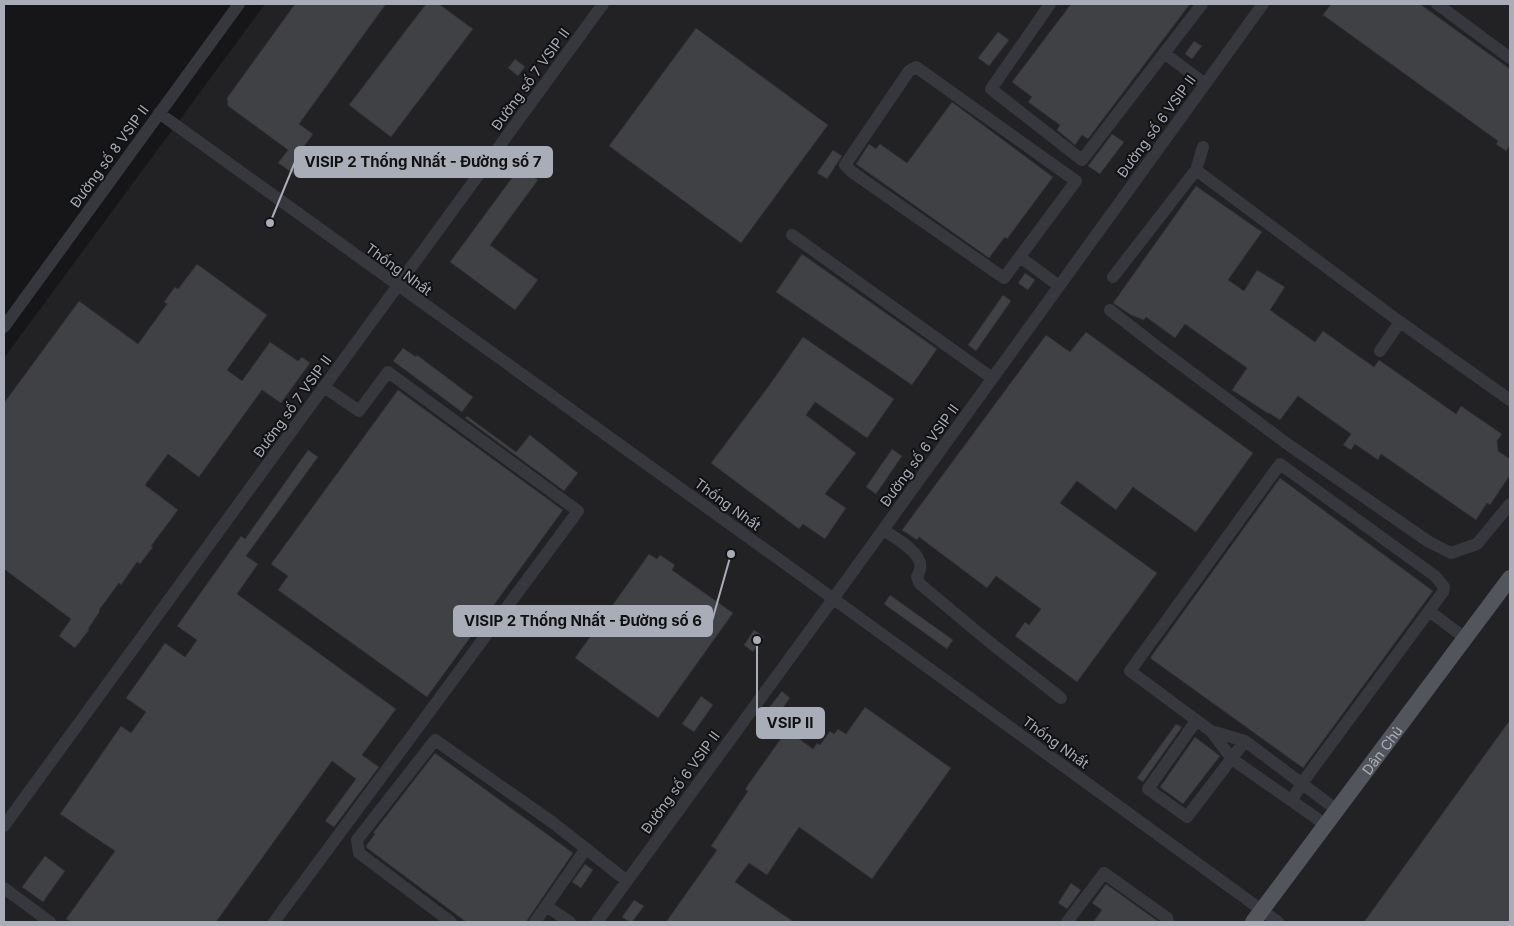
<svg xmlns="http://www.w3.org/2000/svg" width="1514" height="926" font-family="Inter,sans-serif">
<rect width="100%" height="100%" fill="#161618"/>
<!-- built -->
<path fill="#222225" d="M265,4H1510V922H4V358Z"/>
<!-- building -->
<path fill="#404145" stroke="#303034" d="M295,4H386L299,124L313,134L294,160L303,167L297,176L278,163L288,150L228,106L227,98Z
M426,4H439L473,29L391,137L349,105Z
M1071,4H1190L1088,139L1082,135L1075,145L1057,130L1060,125L1028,102L1032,97L1012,82Z
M1331,4H1420L1510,69V145L1506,151L1496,144L1498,141L1323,15Z
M696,28L828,125L741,243L609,146Z
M998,32L1009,40L989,66L978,58Z
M1194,41L1202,46L1192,59L1185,54Z
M515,59L525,67L518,76L508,68Z
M952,102L1053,177L1007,239L1005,237L989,258L856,164L869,144L876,149L880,144L907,163Z
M1112,134L1124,142L1100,174L1088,166Z
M833,150L842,156L827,179L817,173Z
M520,167L538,180L490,245L538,280L515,310L450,262Z
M1196,186L1262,232L1228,280L1244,291L1257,270L1285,287L1270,310L1315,342L1323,331L1374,367L1379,360L1456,414L1461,406L1502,434L1497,441L1498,451L1510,459V475L1490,505L1487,503L1476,520L1381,454L1378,460L1355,444L1351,450L1343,445L1351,434L1298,396L1280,420L1269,413V414L1232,390L1247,368L1185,324L1175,338L1146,317L1144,320L1131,315L1113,303Z
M802,254L937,349L912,385L776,292Z
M197,264L267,315L227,370L242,381L270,342L298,361L302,357L310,363L281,403L262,390L199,477L168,454L145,485L178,510L151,546L153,547L140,564L137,562L121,585L119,583L99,610L100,611L88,629L89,630L75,648L59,636L71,619L4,569V403L79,301L138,344L167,304L164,302L175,287L178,289Z
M1025,273L1035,280L1028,290L1018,283Z
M1003,295L1011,301L976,351L968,345Z
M1086,332L1253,453L1196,532L1133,487L1116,510L1077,481L1060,503L1157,573L1077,682L1015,636L1025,622L1029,625L1041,609L996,576L987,588L919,537L917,540L902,530L1046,335L1070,352Z
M803,337L894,399L867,438L815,402L806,415L856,453L825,494L846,508L825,539L803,524L799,529L711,463L768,387Z
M403,348L416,357L417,355L473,397L462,412L393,361Z
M398,390L563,510L427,697L278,590L288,576L271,564Z
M467,416L516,452L530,435L578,473L564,491L465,418Z
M892,449L902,456L876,494L866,487Z
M308,450L318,457L246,556L258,564L237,594L396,709L362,755L379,767L334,827L325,821L356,779L332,761L216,922H72L66,919L115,851L60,814L121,726L131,733L146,712L126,698L165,643L185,657L197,640L177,626L241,536L245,539Z
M1280,478L1433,591L1303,768L1150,658Z
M649,554L657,559L660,555L675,565L672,570L733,613L658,718L575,658Z
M890,595L953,640L947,649L884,604Z
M754,630L764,637L753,652L744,645Z
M782,691L790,698L777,716L768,709Z
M701,696L713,705L694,732L682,724Z
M865,707L951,768L872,879L799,827L767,875L749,863L735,882L794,922H666L717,850L711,846L748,791L745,789L787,730L813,749L817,743L820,745L830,731L834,734L838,729L846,734Z
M1510,720V922H1364Z
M1176,724L1182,727L1143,782L1137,778Z
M1195,737L1220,756L1183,804L1160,787Z
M435,753L573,853L526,922H466L367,848L366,846L375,834L373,833Z
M45,856L65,871L43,902L22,887Z
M585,864L593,870L581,888L572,882Z
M1071,883L1081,890L1067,909L1058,903Z
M1106,884L1159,922H1093L1102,910L1092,903Z
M634,900L644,906L632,922H630L622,917Z"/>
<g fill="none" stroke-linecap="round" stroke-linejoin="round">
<!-- minor -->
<path stroke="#37383d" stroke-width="12" d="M1050,4L991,89L1082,160L1202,4
M1437,4L1510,58
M1164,53L1205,84
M916,67L1076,181L1004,278L852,172L845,165L909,71Z
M159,113L791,568L1278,922
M1196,170L1400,322L1510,400
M792,235L992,378
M1020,257L1059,286
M1113,277L1196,170L1203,147
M1110,310L1160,349L1286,443L1429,542L1451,553L1477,544L1510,504
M4,327L239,4
M1380,351L1400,322
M883,530C894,537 924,553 920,569C920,572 918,574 917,577L920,584L987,640L1061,698
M1429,611L1465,638
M1196,721L1148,789L1187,817L1245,741
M1211,731L1232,759L1326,825
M1292,800L1302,783L1443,592L1444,587L1435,576L1280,464L1130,671L1211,731L1245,741L1337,810
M4,826C203,551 404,278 603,4
M4,888L50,922
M546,906L570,922
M274,922L578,511L388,372L359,411L324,387
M451,922L359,853L357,840L435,740L552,822L627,881
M535,922L585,850
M597,922L833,599L1263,4
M1067,922L1104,873L1167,918L1168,922"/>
<!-- major -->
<path stroke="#53555c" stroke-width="16" id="s1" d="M1253,922L1510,578"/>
</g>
<g text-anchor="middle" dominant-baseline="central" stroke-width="4" stroke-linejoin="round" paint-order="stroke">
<!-- street labels -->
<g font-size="14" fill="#a8adb8" stroke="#111113">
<text transform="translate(530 79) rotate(-54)">Đường số 7 VSIP II</text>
<text transform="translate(1156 126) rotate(-54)">Đường số 6 VSIP II</text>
<text transform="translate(109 156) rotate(-54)">Đường số 8 VSIP II</text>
<text transform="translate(399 269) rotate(36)">Thống Nhất</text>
<text transform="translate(292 406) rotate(-54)">Đường số 7 VSIP II</text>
<text transform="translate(919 455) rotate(-54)">Đường số 6 VSIP II</text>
<text transform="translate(728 504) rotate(36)">Thống Nhất</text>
<text transform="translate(1056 742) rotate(36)">Thống Nhất</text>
<text stroke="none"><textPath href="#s1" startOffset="215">Dân Chủ</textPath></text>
<text transform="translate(680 782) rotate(-54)">Đường số 6 VSIP II</text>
</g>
</g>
<!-- callouts -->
<path fill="none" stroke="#a8adb8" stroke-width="2" d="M270 223L295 162M731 554L712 621M757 640L757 723"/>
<g fill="#a8adb8" stroke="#111113" stroke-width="2">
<circle cx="270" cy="223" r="5"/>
<circle cx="731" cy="554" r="5"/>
<circle cx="757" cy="640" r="5"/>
</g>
<g fill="#a8adb8" stroke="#a8adb8" stroke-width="2">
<rect x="295" y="147" width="257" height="30" rx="5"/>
<rect x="454" y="606" width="258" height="30" rx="5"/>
<rect x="757" y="708" width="67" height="30" rx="5"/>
</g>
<g font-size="15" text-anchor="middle" font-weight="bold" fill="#111">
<text x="423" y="167">VISIP 2 Thống Nhất - Đường số 7</text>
<text x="583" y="626">VISIP 2 Thống Nhất - Đường số 6</text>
<text x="790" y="728">VSIP II</text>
</g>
<!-- border -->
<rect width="1514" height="926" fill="none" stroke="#a8adb8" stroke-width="10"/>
</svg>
